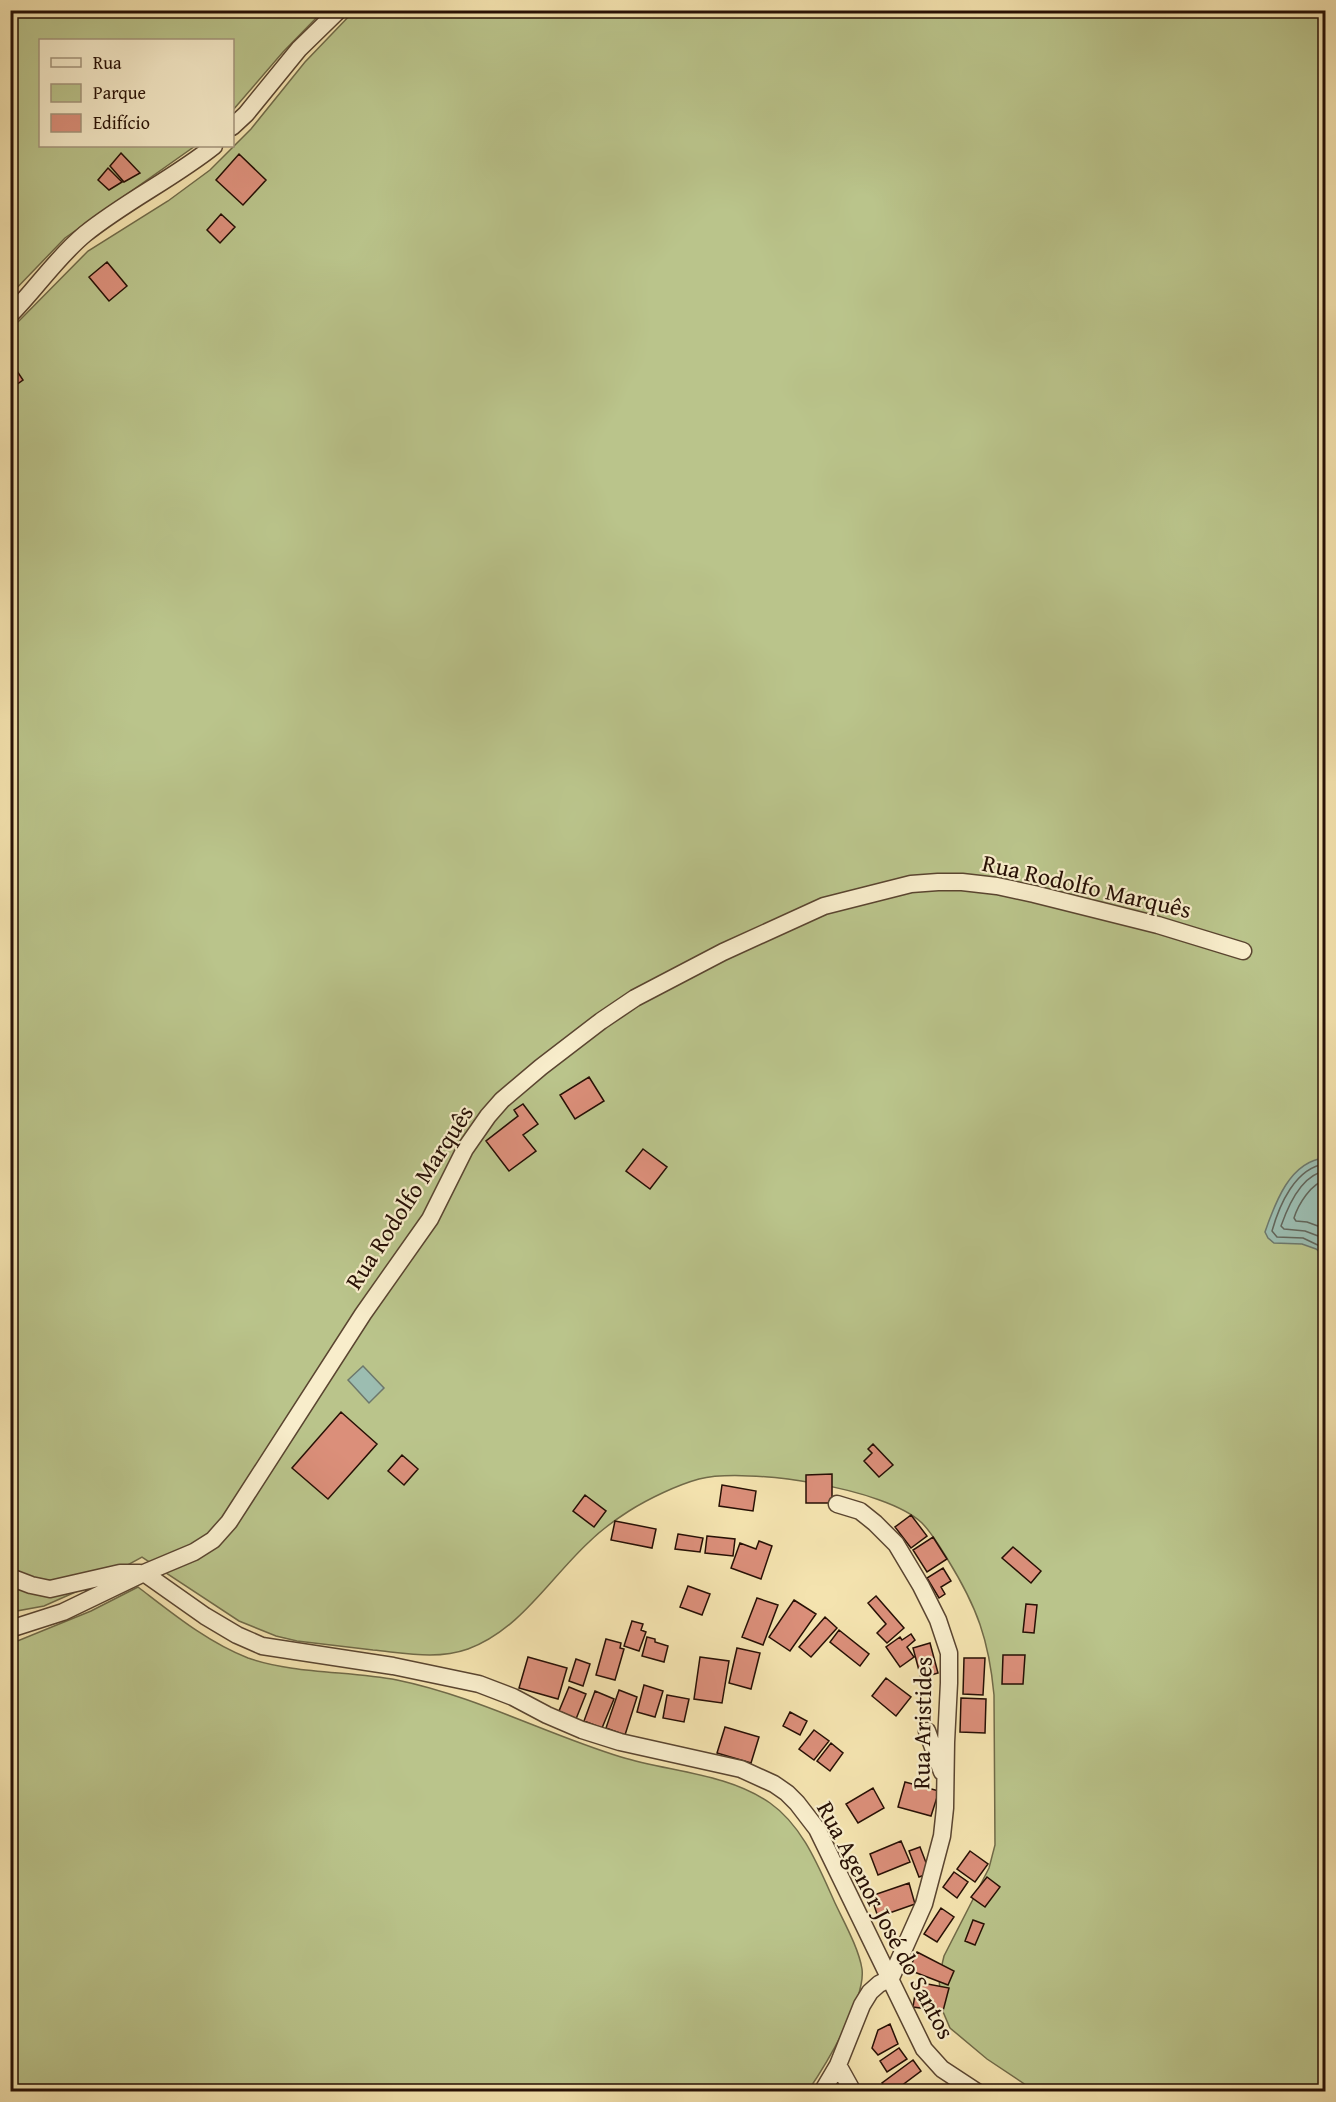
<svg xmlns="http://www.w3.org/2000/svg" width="1336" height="2102" font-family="'Gentium Book Plus',serif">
<rect width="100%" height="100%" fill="#f4e3af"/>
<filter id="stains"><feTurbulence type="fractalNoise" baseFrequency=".00333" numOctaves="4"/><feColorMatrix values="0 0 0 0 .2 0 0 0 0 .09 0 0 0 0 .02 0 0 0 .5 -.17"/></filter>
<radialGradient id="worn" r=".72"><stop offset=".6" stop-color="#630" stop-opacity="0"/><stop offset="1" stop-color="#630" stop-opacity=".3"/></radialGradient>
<!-- green -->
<path fill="#bac48b" stroke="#706a48" stroke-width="1.5" d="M11,11H323L283,52L233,110L232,40H40V146H195L65,238L11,294Z
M354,11H1325V2091H1035L987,2059L950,2028L941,2007L939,1977L944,1956L989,1868L995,1845L994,1695C989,1640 977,1607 948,1560C940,1547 932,1533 922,1523C886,1488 747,1467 699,1479C677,1485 648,1499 629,1511C615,1520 601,1530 589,1542C550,1578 520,1630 468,1649C437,1660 405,1653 373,1650C348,1647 322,1644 297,1641L276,1636L239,1621L142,1557L89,1586L44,1606L11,1612V329L88,251L168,201L210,170L251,129L305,62Z
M138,1587C172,1613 207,1642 248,1658C294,1674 349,1671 397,1680C475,1696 546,1734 621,1757C670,1772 727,1773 770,1803C803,1826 819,1868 835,1903C844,1922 859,1949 862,1969C866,1999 825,2066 808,2091H11L10,1644L91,1611Z"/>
<!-- water -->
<path fill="#9cbdb1" stroke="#6d786c" stroke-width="1.5" d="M1325,1158V1256L1316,1249L1302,1244L1274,1243L1268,1238L1265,1232C1275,1203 1290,1161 1325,1158Z
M363,1366L384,1388L369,1403L348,1380Z"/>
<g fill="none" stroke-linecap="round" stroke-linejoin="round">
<!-- shore -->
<path stroke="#62665b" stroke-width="1.5" d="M1326,1164C1295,1167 1279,1206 1272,1231L1277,1237L1303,1238L1326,1249
M1326,1171C1302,1174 1288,1206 1281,1226L1284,1229L1305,1231L1326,1239
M1326,1180C1311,1183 1298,1205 1294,1218L1296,1221L1307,1222L1326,1229"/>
</g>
<!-- building -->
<path fill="#db8f7a" stroke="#271005" stroke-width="1.5" d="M121,153L140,173L124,182L110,166Z
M239,154L266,180L243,205L216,180Z
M108,168L122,182L109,190L98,180Z
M221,214L235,227L220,243L207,230Z
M107,262L127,286L109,301L89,277Z
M13,365L23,380L10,389V367Z
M589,1077L604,1101L575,1119L560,1095Z
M523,1104L538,1124L523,1135L536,1151L509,1171L486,1141L518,1116L514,1110Z
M643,1149L667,1167L650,1189L626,1171Z
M341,1412L377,1444L328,1499L292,1468Z
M873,1444L893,1465L879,1477L864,1461L872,1453L868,1449Z
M402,1455L418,1469L404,1485L388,1471Z
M832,1474V1503H806V1475Z
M722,1485L756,1491L753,1511L719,1506Z
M585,1495L606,1511L594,1527L573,1511Z
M911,1515L927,1536L911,1548L895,1527Z
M615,1521L656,1529L652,1548L611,1540Z
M678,1534L703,1538L700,1552L675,1549Z
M707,1536L735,1539L733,1556L705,1553Z
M933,1537L947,1559L927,1572L913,1550Z
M759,1541L772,1546L761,1579L731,1568L740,1543L756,1549Z
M1013,1547L1041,1571L1031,1583L1002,1558Z
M943,1568L951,1581L941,1587L945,1594L939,1598L927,1578Z
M688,1586L710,1594L702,1615L680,1607Z
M876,1596L904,1628L887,1643L877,1633L886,1624L868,1603Z
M757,1598L778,1605L763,1645L742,1637Z
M794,1600L816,1614L790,1651L769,1637Z
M1026,1604L1037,1605L1034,1633L1023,1632Z
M825,1617L837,1628L811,1657L799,1647Z
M632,1621L643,1624L641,1630L646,1632L639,1651L624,1646Z
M839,1630L869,1654L860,1666L830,1642Z
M911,1634L915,1640L907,1647L914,1657L900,1667L886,1647L900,1637L902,1640Z
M647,1637L655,1639V1642L668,1646L664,1662L642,1656Z
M606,1639L621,1643L620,1648L624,1649L615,1680L596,1675Z
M930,1643L938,1673L921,1678L913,1648Z
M737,1648L760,1653L751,1689L729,1683Z
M1003,1655H1025L1023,1684H1002Z
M528,1657L567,1668L558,1699L519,1688Z
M700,1657L729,1661L722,1703L694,1699Z
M964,1658H985L983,1695L963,1694Z
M576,1659L590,1664L583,1686L569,1681Z
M886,1678L911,1697L896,1716L872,1696Z
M644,1685L663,1691L655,1717L637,1712Z
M569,1687L586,1694L576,1719L559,1711Z
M619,1690L637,1697L625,1735L606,1728Z
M595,1691L614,1699L602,1728L584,1721Z
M667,1695L689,1699L684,1722L663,1718Z
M961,1698L986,1699L985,1733L960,1732Z
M790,1712L807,1721L800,1735L783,1726Z
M725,1727L759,1737L751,1763L717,1753Z
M814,1730L829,1741L814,1760L799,1749Z
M831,1743L843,1753L830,1771L817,1761Z
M905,1782L939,1791L931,1816L898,1807Z
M873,1788L884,1808L858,1823L846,1804Z
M901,1841L910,1862L878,1875L870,1854Z
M920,1847L930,1873L919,1877L909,1851Z
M970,1851L988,1864L975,1882L957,1869Z
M954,1872L968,1882L957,1898L943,1887Z
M987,1877L1000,1887L985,1907L971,1897Z
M909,1883L915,1904L878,1917L871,1896Z
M941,1908L954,1917L937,1942L924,1934Z
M973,1920L984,1924L975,1945L965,1941Z
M917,1952L954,1971L948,1985L909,1970Z
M917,1982L949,1988L943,2011L913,2007Z
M890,2024L898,2044L878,2055L872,2048L878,2030Z
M899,2048L907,2059L887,2072L880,2061Z
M913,2060L921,2071L893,2092H888L882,2083Z
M947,2085L955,2092H943Z"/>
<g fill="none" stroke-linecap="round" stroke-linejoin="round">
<defs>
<path id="minor" d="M232,127L246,114L299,49L339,10
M10,315C36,289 57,257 85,234C126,201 174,178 214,146
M144,1573L205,1616L237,1635L262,1646L393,1666L479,1684L513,1697L547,1715L582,1730L620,1742L741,1769L774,1784L787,1793L797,1803L817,1829L924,2049L942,2069L977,2092
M10,1577L31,1585L50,1589L120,1573H140
M10,1629L63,1612L144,1573L194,1552L213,1540L229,1522L363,1314L430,1219L465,1149L488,1116L502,1100L541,1067L601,1021L635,998L723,952L824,906L911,884L938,882H962L997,886L1034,894L1158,925L1243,951
M927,1731L942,1772
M838,2065L853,2092
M822,2092L838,2065L862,2005L870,1992L879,1984L891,1978L924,1904L942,1836L945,1808L946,1742L949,1683V1653L938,1620L921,1586L896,1544L875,1523L860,1511L837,1504"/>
</defs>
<!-- minor casing -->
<use href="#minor" stroke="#5a4530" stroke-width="19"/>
<!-- minor -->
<use href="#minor" stroke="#f8edcb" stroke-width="16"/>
</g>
<g text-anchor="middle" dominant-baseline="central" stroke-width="4.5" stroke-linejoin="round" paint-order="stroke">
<!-- street labels -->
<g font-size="24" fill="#271005" stroke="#f8edcb">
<text transform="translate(1087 886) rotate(13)">Rua Rodolfo Marquês</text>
<text transform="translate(409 1197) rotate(-57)">Rua Rodolfo Marquês</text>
<text transform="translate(922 1723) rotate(-89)">Rua Aristides</text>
<text transform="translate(886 1920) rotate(62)">Rua Agenor José do Santos</text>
</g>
</g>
<!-- margin -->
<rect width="1336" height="2102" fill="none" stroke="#f4e3af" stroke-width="36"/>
<rect x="12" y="12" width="1312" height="2078" fill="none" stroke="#271005" stroke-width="3"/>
<rect x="18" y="18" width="1300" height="2066" fill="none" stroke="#271005" stroke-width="1.5"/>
<!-- legend -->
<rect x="39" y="39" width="195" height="108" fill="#f8edcb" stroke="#a4957c" stroke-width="1.5"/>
<rect x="51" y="58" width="30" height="9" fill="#f8edcb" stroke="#a4957c" stroke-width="1.5"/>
<text x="93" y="69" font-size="18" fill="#271005">Rua</text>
<rect x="51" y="84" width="30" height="18" fill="#bac48b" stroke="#a4957c" stroke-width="1.5"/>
<text x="93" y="99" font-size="18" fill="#271005">Parque</text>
<rect x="51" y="114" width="30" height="18" fill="#db8f7a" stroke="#a4957c" stroke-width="1.5"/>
<text x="93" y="129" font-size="18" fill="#271005">Edifício</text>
<rect width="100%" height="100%" filter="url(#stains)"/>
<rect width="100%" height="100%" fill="url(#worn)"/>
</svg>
